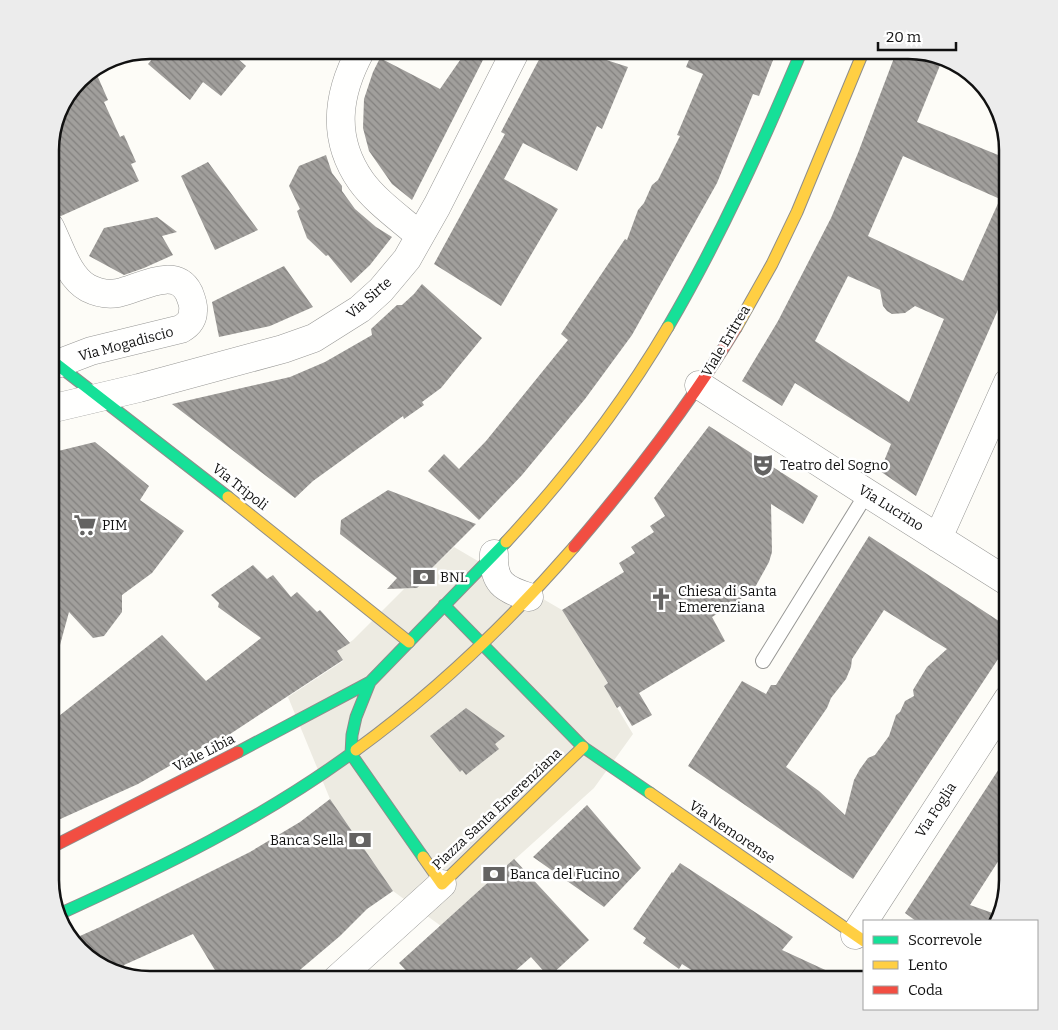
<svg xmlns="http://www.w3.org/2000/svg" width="1058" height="1030" font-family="Bitter,serif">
<defs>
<pattern id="building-back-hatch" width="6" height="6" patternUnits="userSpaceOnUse" patternTransform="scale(1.25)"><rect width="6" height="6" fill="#a19f9c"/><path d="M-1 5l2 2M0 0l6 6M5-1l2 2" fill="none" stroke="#82807e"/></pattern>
</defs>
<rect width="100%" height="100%" fill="#fdfcf7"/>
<!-- plaza -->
<path fill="#edebe2" d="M454,547L562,610L608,683L604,686L633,734L594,788L441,926L393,891L330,799L288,697L343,661L337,651L353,640L404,589L417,588L427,579L425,575Z"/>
<!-- building -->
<path fill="url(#building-back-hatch)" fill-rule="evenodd" d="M160,50H228L246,66L221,96L203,82L190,100L148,64Z
M467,50H488L412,200L392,184L369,151L363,128L364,99L373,72L380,58L440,89Z
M544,50H584L591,55L628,67L602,129L597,126L577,171L523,143L504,179L558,209L501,306L434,264L505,134L501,132Z
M693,50H777L759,96L753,94L717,183L632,335L585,399L522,475L479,520L428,471L444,454L459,469L486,441L568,340L561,334L625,239L627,240L638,210L644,203L652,185L658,180L680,136L677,135L703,74L686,67Z
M897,50H914L943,58L917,122L1008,159V287L916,496L880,471L891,444L795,383L782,406L742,381L778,321L831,218L858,153ZM903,156L1000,199L963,281L868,236ZM848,276L880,290L883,306L887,311L892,314L905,313L915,306L944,319L909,402L815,341Z
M90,71L92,78L97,75L108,100L104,102L120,137L124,135L136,162L131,164L139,181L61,216L50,212V143L60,106L84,75Z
M326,155L332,173L342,186V191L355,209L376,227L392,237L370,265L351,283L328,255L326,256L307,238L297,211L300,209L289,186L299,166Z
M208,162L258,230L215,250L181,176Z
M157,217L177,232L162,236L173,255L144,268L124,275L89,256L104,228Z
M284,266L313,307L270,326L219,337L212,302Z
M422,284L482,338L441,388L422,402L424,405L404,419L403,416L313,481L295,498L172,404L290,377L325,362L372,335L371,329L397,305H402L414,294Z
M709,426L818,496L803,524L771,504L772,552L769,562L753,591L712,617L725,641L639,693L652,715L632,726L620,706L617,708L604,686L608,683L562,610L624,572L619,563L635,553L631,547L654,532L650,526L665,516L654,498Z
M95,442L149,486L140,500L184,531L152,573L122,595V612L104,636L93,638L69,612L57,656L50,655V453Z
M388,490L476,524L425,575L428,578L417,588L387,589L397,578L340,534L341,520Z
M869,536L1008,627V644L853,879L688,766L742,681L766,694L771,685H776ZM884,610L947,649L927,667L913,690L914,696L905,701L900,712L896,715L889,736L875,755L868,758L860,769L854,780L845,815L819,791L786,767L827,708L831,698L846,679L851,667L852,659Z
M253,565L267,579L273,575L291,597L297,592L317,612L320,610L350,643L337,651L343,660L224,738L222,736L138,784L56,821L50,809V723L162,635L206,681L261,638L218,607L219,603L211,595Z
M466,708L505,736L495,744L499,749L466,775L462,770L460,772L430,736Z
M1008,755V846L970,905L1001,916L1000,919L998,921H916L905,913Z
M330,799L393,891L367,909L340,936L288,980H221L193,934L124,965L129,976L111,972L75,946L71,940L100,927L250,852L300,822Z
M587,805L641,868L604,907L533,857Z
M514,859L589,940L549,977L531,957L505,980H415L399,963Z
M680,863L793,937L782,950L847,980H707L682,964L679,969L643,943L646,938L633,929L672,872L673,873Z"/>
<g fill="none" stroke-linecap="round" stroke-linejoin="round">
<defs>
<path id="lane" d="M763,661L867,493"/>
<path id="street" d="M361,50C337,94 331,138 361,181C376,202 401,219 420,236
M50,227C60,247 68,277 88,288C98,293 108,295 118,293C139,289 175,265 189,293C191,298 194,305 193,311C193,320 188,325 181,329L91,351L57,364
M699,385L867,493L1008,582
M50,409L139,388L283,349L314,338L360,309L381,290L407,259L437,206L516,50
M938,538L1008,382
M494,554C493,582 503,589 529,597
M855,935L1008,699
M336,980L442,884"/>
<path id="fast" d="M668,327C720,238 762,145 802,50
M50,359L228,497
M444,605L583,747L650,793
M238,752L370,682
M423,857L351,754L352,735L356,717L370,682L506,542
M57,915C161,868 264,818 356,750"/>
<path id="slow" d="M736,328L772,264L797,212L864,50
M228,497L409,642
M506,542C567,476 622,405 668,327
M356,750C437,691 508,623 574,547
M650,793L864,941
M423,857L442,884L583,747"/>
<path id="jam" d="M574,547C633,478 689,406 736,328
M50,848L238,752"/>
</defs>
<!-- lane casing -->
<use href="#lane" stroke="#979795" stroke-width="16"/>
<!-- street casing -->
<use href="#street" stroke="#979795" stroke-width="29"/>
<!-- fast casing -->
<use href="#fast" stroke="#8e8d8b" stroke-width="13"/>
<!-- slow casing -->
<use href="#slow" stroke="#8e8d8b" stroke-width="13"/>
<!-- jam casing -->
<use href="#jam" stroke="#8e8d8b" stroke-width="13"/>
<!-- lane -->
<use href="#lane" stroke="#fffffe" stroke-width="14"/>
<!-- street -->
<use href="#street" stroke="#fffffe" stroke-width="28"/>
<!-- fast -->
<use href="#fast" stroke="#16e098" stroke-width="11"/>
<!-- slow -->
<use href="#slow" stroke="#ffcf43" stroke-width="11"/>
<!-- jam -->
<use href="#jam" stroke="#f24e42" stroke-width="11"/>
</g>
<!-- icons -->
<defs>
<symbol id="theatre-bare" viewBox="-9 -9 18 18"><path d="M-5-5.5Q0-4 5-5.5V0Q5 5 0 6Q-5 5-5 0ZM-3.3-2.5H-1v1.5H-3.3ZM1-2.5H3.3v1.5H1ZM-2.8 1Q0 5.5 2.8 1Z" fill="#646362" stroke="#fff" stroke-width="2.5" paint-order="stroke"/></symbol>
<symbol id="supermarket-bare" viewBox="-9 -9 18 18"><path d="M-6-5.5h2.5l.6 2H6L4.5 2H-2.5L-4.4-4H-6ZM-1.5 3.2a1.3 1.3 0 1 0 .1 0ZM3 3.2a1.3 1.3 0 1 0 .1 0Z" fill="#646362" stroke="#fff" stroke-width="2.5" paint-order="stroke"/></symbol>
<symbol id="bank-bare" viewBox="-9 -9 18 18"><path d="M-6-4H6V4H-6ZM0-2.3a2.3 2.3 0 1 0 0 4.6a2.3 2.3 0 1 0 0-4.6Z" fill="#646362" stroke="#fff" stroke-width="2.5" paint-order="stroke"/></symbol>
<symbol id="church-bare" viewBox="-9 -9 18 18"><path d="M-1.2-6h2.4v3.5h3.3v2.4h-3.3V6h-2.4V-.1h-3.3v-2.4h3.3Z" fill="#646362" stroke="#fff" stroke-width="2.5" paint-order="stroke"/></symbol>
</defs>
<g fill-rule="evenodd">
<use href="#theatre-bare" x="747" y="449" width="32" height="32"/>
<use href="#supermarket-bare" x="69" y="509" width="32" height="32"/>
<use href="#bank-bare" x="408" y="561" width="32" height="32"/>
<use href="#church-bare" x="645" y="583" width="32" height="32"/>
<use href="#bank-bare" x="344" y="824" width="32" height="32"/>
<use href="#bank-bare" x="478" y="858" width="32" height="32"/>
</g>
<g text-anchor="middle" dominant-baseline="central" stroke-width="5" stroke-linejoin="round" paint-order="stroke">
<!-- street labels -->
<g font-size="14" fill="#111" stroke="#fff">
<text transform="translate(369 298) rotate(-41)">Via Sirte</text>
<text transform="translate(726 341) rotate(-59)">Viale Eritrea</text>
<text transform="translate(126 344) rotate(-15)">Via Mogadiscio</text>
<text transform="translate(240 487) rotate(38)">Via Tripoli</text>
<text transform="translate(891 508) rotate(32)">Via Lucrino</text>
<text transform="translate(204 753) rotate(-27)">Viale Libia</text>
<text transform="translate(497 809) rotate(-43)">Piazza Santa Emerenziana</text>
<text transform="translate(936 810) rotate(-57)">Via Foglia</text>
<text transform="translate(732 832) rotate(34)">Via Nemorense</text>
</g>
<!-- poi labels -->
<g font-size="14" fill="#111" stroke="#fff" text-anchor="start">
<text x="780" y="465">Teatro del Sogno</text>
<text x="102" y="525">PIM</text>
<text x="440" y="577">BNL</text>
<text x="678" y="591">Chiesa di Santa<tspan x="678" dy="16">Emerenziana</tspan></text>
<text x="344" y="840" text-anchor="end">Banca Sella</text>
<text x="510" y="874">Banca del Fucino</text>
</g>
</g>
<!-- crop -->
<path d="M0 0H1058V1030H0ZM150 59H908A91 91 0 0 1 999 150V880A91 91 0 0 1 908 971H150A91 91 0 0 1 59 880V150A91 91 0 0 1 150 59Z" fill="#ececec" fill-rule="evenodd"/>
<path fill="none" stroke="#111" stroke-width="2.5" d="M150 59H908A91 91 0 0 1 999 150V880A91 91 0 0 1 908 971H150A91 91 0 0 1 59 880V150A91 91 0 0 1 150 59Z"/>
<!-- legend -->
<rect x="863" y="920" width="175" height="90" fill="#ffffff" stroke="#a0a0a0"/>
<rect x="873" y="936" width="25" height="8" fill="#16e098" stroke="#a0a0a0"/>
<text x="908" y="945" font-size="15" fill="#111111">Scorrevole</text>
<rect x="873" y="961" width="25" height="8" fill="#ffcf43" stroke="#a0a0a0"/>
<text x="908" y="970" font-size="15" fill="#111111">Lento</text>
<rect x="873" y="986" width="25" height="8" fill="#f24e42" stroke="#a0a0a0"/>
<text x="908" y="995" font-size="15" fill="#111111">Coda</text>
<!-- scale -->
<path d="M878 42v8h78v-8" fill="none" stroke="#111111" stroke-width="2.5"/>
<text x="886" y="42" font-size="15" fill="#111111" stroke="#ffffff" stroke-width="4" paint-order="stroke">20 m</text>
</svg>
